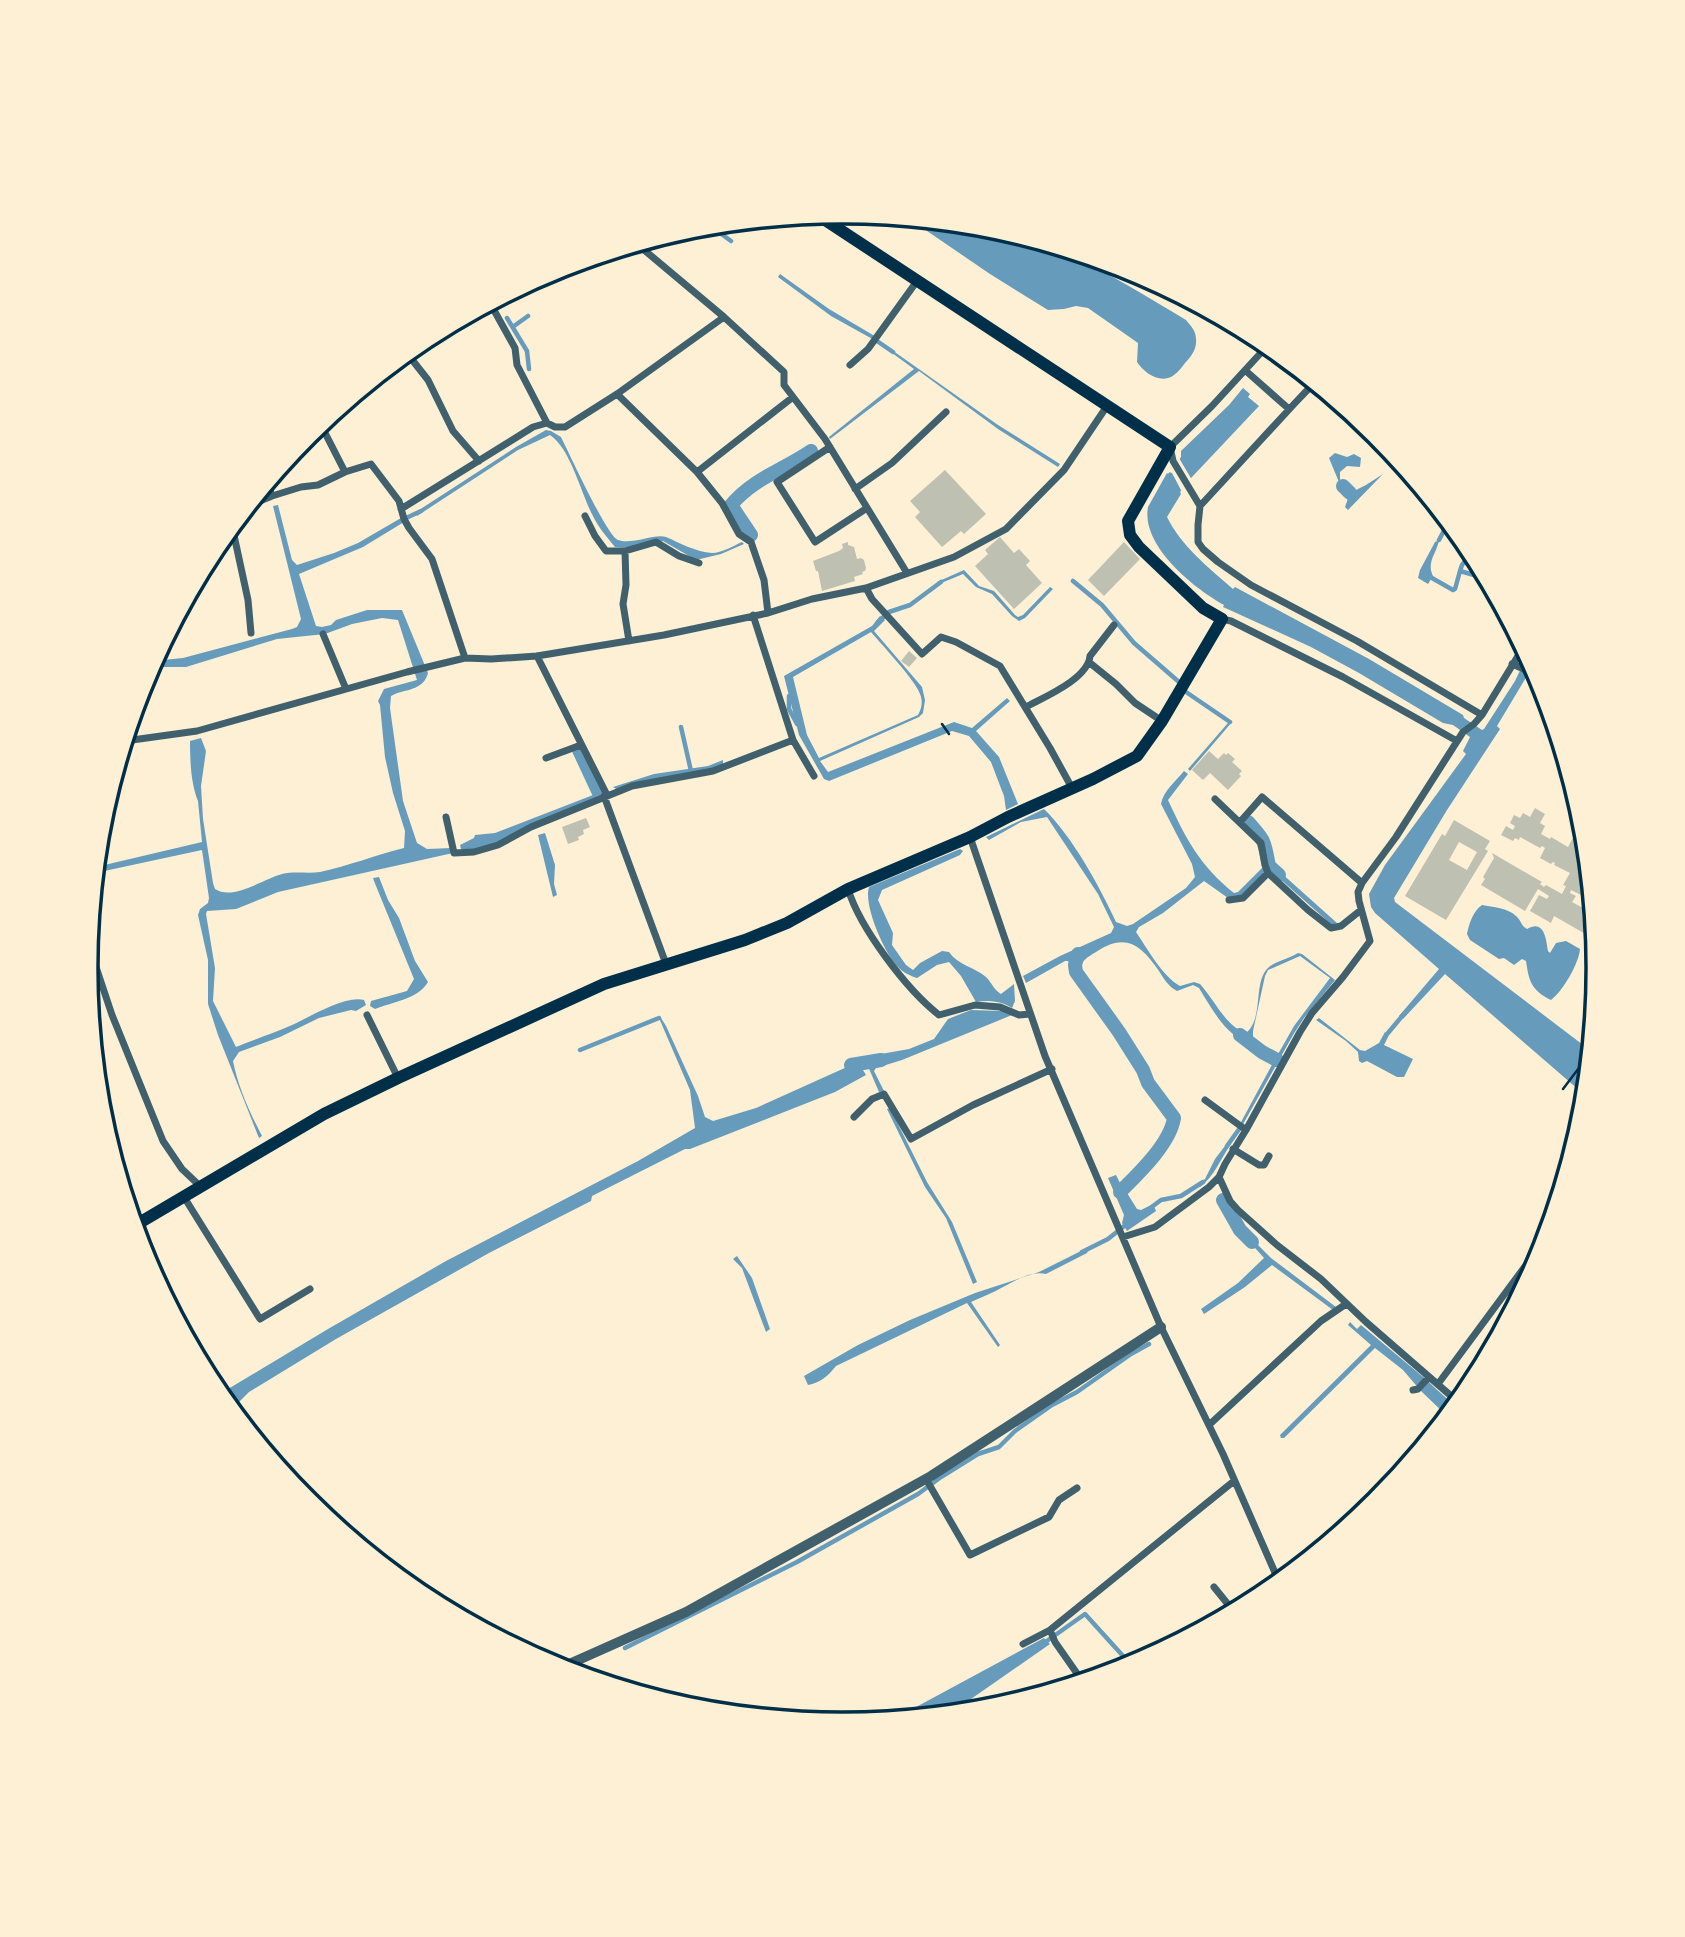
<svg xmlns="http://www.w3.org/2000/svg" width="1685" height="1937" font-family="Roboto,sans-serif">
<rect width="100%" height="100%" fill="#fdf0d5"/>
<!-- water -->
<path fill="#669bbc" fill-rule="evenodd" d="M908,218C935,221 969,221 994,227C1065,246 1123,282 1186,320C1191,326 1196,331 1196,339C1197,348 1192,356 1185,363C1182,367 1178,372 1174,375C1161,385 1144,373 1137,362L1138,343L1088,308L1076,306L1064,309L1048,310L990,274Z
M780,274L829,309L878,338L876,341L831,316L778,277Z
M889,348L998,425L1060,464L1058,467L998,429L919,371L830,439L829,437L914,369L888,350Z
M1243,388L1250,394L1248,397L1259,406L1192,477L1180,492L1181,494L1167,517C1181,546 1209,568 1233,589L1235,587L1369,659L1463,715L1464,718L1482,730L1484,729L1515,681L1525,660L1524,654L1526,650L1534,664L1497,726L1500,729L1447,810L1394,898L1395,902L1591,1051L1587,1097L1445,974L1403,1019L1399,1016L1439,969L1375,913L1371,907L1369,894L1385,865L1466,754L1463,751L1470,737L1453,725L1443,723L1359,673L1311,647L1223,607L1224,605C1194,588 1141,546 1148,507L1167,473L1168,474L1181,457V451L1229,405Z
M546,430L551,431L561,437C569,453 607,536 618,540C633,545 655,533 666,537C680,543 696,552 712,553C722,553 733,546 742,542L744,544L721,554L696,560L663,541L630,548L615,547C607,537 598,527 593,516C581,494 571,449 550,435L518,450L417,516L416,512L516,447Z
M1335,453L1347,457L1354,454L1361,458L1360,467L1347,466L1340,472V481L1344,485L1341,487L1329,458Z
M1383,474L1381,476L1348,510L1345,507L1350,493L1366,485Z
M278,505L292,560L297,565L334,553L358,543L401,518L404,522L363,547L299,574L316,626L322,627L331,625L336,620L367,610H402L428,673C424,689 409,689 395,694L391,696L390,708L403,801L417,843L427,849L452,848L453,853L278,892L236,909L207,911L206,914L215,968L213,1001L236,1047C255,1039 274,1033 292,1025C310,1017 345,995 364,1000L366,1005L356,1011L351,1010L319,1018L280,1037L239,1052L233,1061C238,1087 250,1113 262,1136L259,1138L218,1035L208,1004V960L198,915L200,909L208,903L209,898L202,850L95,873L96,867L202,842L198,801C191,784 190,762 190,741L201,738L206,751L201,786L203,819L213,883L215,889C233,901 263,879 282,874C294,871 308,874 320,872C348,866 376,855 404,848L405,831L393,793L385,757L380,705L378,701L384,689L417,680L398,620L382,618L352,624L325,634L277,639L186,667H150L153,661L183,658L292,629L297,627L301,619L273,506Z
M1439,540C1437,553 1426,562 1433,576L1428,584L1418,578L1420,570L1435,542Z
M964,570L979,586L994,591L1015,615L1018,617L1023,615L1050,587L1053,589L1025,618L1019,621L1012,616L992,594L976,587L963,574L939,584L937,582Z
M880,616L885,620L874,631L922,687L925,700L923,713L919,717L820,761L828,772L954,722L972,728L1007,698L1010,701L976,731L999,757L1018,804L1006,810L1004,796L991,762L969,736L952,731L829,781L824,779L799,735L784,676L872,626ZM871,632C882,645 916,681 920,694C923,701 922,708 918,715L819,758L807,735L793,677Z
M1228,720L1232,722L1190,771L1188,769L1228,723Z
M723,760V766L618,790L613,787L654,774L708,766Z
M1184,771L1188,774L1168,800C1186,839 1200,866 1234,893L1238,892L1262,868L1270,863L1337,923L1332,925L1270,870L1240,897L1228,898L1204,881L1163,913L1139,927L1136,932C1147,948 1163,977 1180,986L1194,982L1200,984C1214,999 1226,1027 1246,1033C1264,1018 1253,985 1267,969C1274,961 1289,959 1298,953L1302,954L1335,980L1304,1018L1293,1035L1242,1126L1240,1124L1273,1063L1276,1061L1275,1057L1277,1056L1294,1026L1330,978L1300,956L1268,970L1265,976L1253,1031V1043L1255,1046L1254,1049C1248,1042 1241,1040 1234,1035C1219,1023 1209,1004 1199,988L1193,985L1177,991C1168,986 1164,979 1159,971C1141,945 1126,932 1096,952C1088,957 1080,961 1079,971L1074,973L1068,961H1065L1026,983L1023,976L1060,956L1111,933L1114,927L1098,894L1047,817L1021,822L989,840L986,837L1044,809C1072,836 1100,887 1116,922L1127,926L1133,924L1186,888L1195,877L1192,864L1161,804C1163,791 1176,781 1184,771Z
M606,790L607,793L521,833L501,844L468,851L461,849L460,845L474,838L475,835L495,833Z
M545,833L555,865L554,884L557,895L553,897L538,835Z
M960,849L963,851L960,855L882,890L878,900L893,933L892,945L906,965L913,970L920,963L942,951L949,952C958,965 974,967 986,977C992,983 994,990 1001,994L1014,984L1015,1001L1012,1008C1001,1001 988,1000 976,1002L961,976L949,962L937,965L917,978C911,976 902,972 898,967C885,954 863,905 869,887Z
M379,877L388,900L399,918L415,961L428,982C418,999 393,1002 375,1009L370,1006L371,1001L407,991L414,979L374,881L373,878Z
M1482,905C1493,907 1508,908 1516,916C1522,921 1520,925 1527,929C1544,919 1546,938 1548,951L1550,953L1556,943L1566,941L1580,949C1579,963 1563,991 1551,1000C1531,990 1529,981 1526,961L1522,959L1514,965L1504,958L1499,959L1470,940L1467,934C1469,924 1473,911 1482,905Z
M971,1010L1002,1011L1012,1015L902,1060L876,1068L874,1071L884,1091L879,1092L864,1057L909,1049L934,1039L948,1019Z
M659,1018H661L666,1026L698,1096L705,1117L713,1121L756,1108L858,1062L866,1075L835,1092L690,1149H685L592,1196L591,1201L489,1253L336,1339L249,1392L231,1410L224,1402L223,1392L328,1329L446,1261L638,1161L695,1128L690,1090Z
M1319,1018L1360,1050L1365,1051L1379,1043L1385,1032L1389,1035L1384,1045L1413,1059L1404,1077H1397L1367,1061L1362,1063L1359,1061L1358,1052L1346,1041L1316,1020Z
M890,1108L927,1182L952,1222L977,1282L973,1284L946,1218L925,1187L887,1109Z
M1228,1142L1231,1144C1221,1158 1214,1177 1200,1187L1198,1184L1205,1179L1215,1159Z
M1116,1175L1120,1183H1124L1131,1179L1133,1183L1127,1189V1193L1137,1209L1141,1210L1153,1204L1156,1211L1127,1231L1122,1223L1124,1215L1108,1178Z
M1242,1229L1271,1258L1336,1307L1333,1310L1272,1265L1245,1287L1204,1314L1201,1309L1238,1283L1264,1258L1240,1231Z
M1085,1249L1088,1250L1087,1253L1046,1274C1031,1270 1015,1281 1003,1287C993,1293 981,1297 971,1302L1000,1345L998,1347L967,1303L836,1366C828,1376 820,1383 808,1385L804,1376L858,1345L910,1320L975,1293L1039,1272Z
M737,1256L752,1278L770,1329L766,1332L742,1268L733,1259Z
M1350,1322L1357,1329L1361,1325L1428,1381C1437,1391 1448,1398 1456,1408L1448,1417L1421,1391L1403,1370L1375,1348L1284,1438H1281L1280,1435L1371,1345L1348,1325Z
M1044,1638L1050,1644L948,1715L892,1720Z"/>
<!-- pier -->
<path fill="#fdf0d5" d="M1179,453V458L1192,480L1182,492L1172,473L1166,471Z"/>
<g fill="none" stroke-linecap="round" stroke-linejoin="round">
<!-- stream -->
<path stroke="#669bbc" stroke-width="4.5" d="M709,225L731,241
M507,318L527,351L529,369
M514,326L528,316
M874,339L893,352
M404,519L421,511
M1439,540L1449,521
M1460,571L1462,565L1473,550
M1432,578L1453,590L1455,589L1460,571L1488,579
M1073,581L1102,605L1134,643L1179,682L1186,692L1230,722
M878,622L889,612L910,605L941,582
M789,696V709L797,724
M681,727L691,771
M1388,1033L1403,1015
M580,1050L659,1018
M1227,1146L1242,1125
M1149,1209L1161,1200L1181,1196L1203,1182
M1082,1252L1108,1239L1128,1223
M1044,1643L1085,1614L1133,1667
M625,1648L797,1562L918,1494L941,1477L978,1454L999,1447L1015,1431L1052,1405L1077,1392L1131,1354L1149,1344"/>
<!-- canal -->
<path stroke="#669bbc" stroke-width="14" d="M1343,486L1350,493
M751,535L731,505C754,478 783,470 811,451
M579,750L600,795
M1248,822C1266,842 1264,841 1269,866L1279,875
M1078,954L1075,965L1076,972L1119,1032L1143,1070L1148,1083L1174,1118C1170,1144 1138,1174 1120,1192
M1240,1035L1262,1052L1277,1060
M851,1065L881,1060
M1223,1200L1240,1230L1252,1242"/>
</g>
<!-- building -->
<path fill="#bec0b2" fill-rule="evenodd" d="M945,470L986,514L964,534L961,531L942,547L915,517L920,512L910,501Z
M1000,537L1014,553L1019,549L1030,561L1026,565L1042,583L1014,609L975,566L988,554L985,550Z
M848,542V545L854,547L857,559L861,558L864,560L866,568L865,571L862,572L863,574L854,577L855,581L822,591L818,571H816L813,561L839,551L843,548L842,544Z
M1124,542L1140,559L1104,596L1088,580Z
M909,651L917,658L909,667L901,661Z
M1209,751L1218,759L1224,753L1226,755L1228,753L1235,759L1232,762L1242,771L1239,774L1241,776L1228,790L1210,773L1203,780L1192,770Z
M1535,808L1545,814L1540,823L1545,826L1541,834L1550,839L1551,837L1568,847L1581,823L1585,825L1590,879L1581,895L1571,890L1570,893L1576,896L1572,902L1594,914L1595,928L1589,936L1554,916L1551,923L1530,911L1539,895L1547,899L1549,896L1538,889L1525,911L1481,885L1485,879L1483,877L1494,858L1492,853L1542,882L1540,884L1544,887L1546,885L1562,894L1566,886L1563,885L1570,873L1554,865L1555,863L1553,862L1551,864L1540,858L1545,848L1542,846L1540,848L1520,837L1519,840L1515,838L1513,841L1501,835L1506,826L1513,830L1515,826L1510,823L1514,815L1520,818L1523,813L1530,817Z
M586,818L590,827L583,830L584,834L578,837L579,840L568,844L562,827Z
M1454,820L1490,841L1485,849L1488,851L1446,920L1405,896L1442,834L1445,836ZM1459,842L1477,852L1467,870L1449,860Z"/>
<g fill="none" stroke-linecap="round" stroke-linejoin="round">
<!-- path -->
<path stroke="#003049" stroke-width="2.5" d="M942,724L949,734
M1563,1089L1591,1052"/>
<!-- minor -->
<path stroke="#3f606c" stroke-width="7" d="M637,244L724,317L784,372V385L825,439L907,573
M490,303L515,348L517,365L547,423
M1269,344L1212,406L1170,447L1173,461L1200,506L1198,525V542L1203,549L1218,562L1251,585L1357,641L1482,715
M406,352L428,380L453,431L479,461
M850,365L868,349L917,281
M1246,371L1289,409
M617,394L697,472L722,503L739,534L751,542L764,580L768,613
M320,423L345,472
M830,447L777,482L815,542L867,508
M697,472L793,397
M267,483L272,496
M855,489L892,463L946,412
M248,506L272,496L301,487L318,485L345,472L371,464L399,501L404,519L409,528L432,559L465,658
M1200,506L1295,403L1315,382
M401,509L533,427L547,423L555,427H565L617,394L724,317
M585,516L595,536L606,551H625L656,542L679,556L699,563
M232,526L248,600L251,633
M625,551L626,585L623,604L629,641
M866,588L872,599L922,654L941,637L956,642L1000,666L1050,748L1072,788
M753,615L793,740L814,776
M1222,619L1231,621L1343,677L1457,741
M323,634L346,689
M537,656L607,795
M1090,663L1116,684L1135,703L1162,721
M1512,664L1531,672L1542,680
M1026,707C1044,697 1088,679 1090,656L1114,625
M125,741L197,731L407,672L465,658L491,659L537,656L664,635L768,613L812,599L866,588L954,557L1006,529L1064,470L1107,406
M546,758L581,745
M604,796L666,964
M1215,799L1261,843L1265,865L1268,873L1308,910L1331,928L1341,926L1361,910
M446,817L454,853L474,852L498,845L531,827L632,786L713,771L793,740
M1240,822L1262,797L1362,883
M970,837L1045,1056L1161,1327L1223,1454L1280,1584
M848,889C860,928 906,989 939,1015L975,1005L1000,1007L1019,1015L1030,1014
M1229,900L1243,898L1268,873
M88,943L112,1015L163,1141L182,1169L201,1187
M367,1015L398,1078
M1205,1100L1246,1130
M854,1117L872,1099L884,1094L911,1139L973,1105L1052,1069
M1233,1149L1259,1165H1264L1269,1156
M1219,1177L1230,1201L1238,1210L1277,1245L1321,1279L1366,1322L1450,1395L1459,1405
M184,1197L260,1319L310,1289
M1123,1237L1155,1227L1209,1187L1219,1177L1225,1164L1246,1130L1300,1032L1312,1013L1343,977L1370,941L1359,901L1358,892L1362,883L1396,837L1463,732L1474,724L1482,715L1524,646
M1438,1384L1549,1234
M1413,1390L1418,1389L1429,1377
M1209,1425L1321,1321L1346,1304
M926,1479L970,1555L1049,1517L1059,1500L1077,1488
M1214,1587L1235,1613
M1050,1630L1055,1642L1083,1682
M1023,1644L1050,1630L1234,1481"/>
<!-- tertiary -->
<path stroke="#3f606c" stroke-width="10" d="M558,1669L686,1612L931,1476L1161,1327"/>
<!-- primary -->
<path stroke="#003049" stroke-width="12" d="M134,1226L324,1114L398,1078L604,984L745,940L787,923L848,889L970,837L1008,817L1093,779L1137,756L1162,721L1222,619L1203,608L1139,547L1130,535L1128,521L1170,447L816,214"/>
</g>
<!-- crop -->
<path d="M0 0H1685V1937H0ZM98 968a744 744 0 1 1 1488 0a744 744 0 1 1-1488 0Z" fill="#fdf0d5" fill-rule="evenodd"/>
<path fill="none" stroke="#003049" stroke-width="3.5" d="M98 968a744 744 0 1 1 1488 0a744 744 0 1 1-1488 0Z"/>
</svg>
